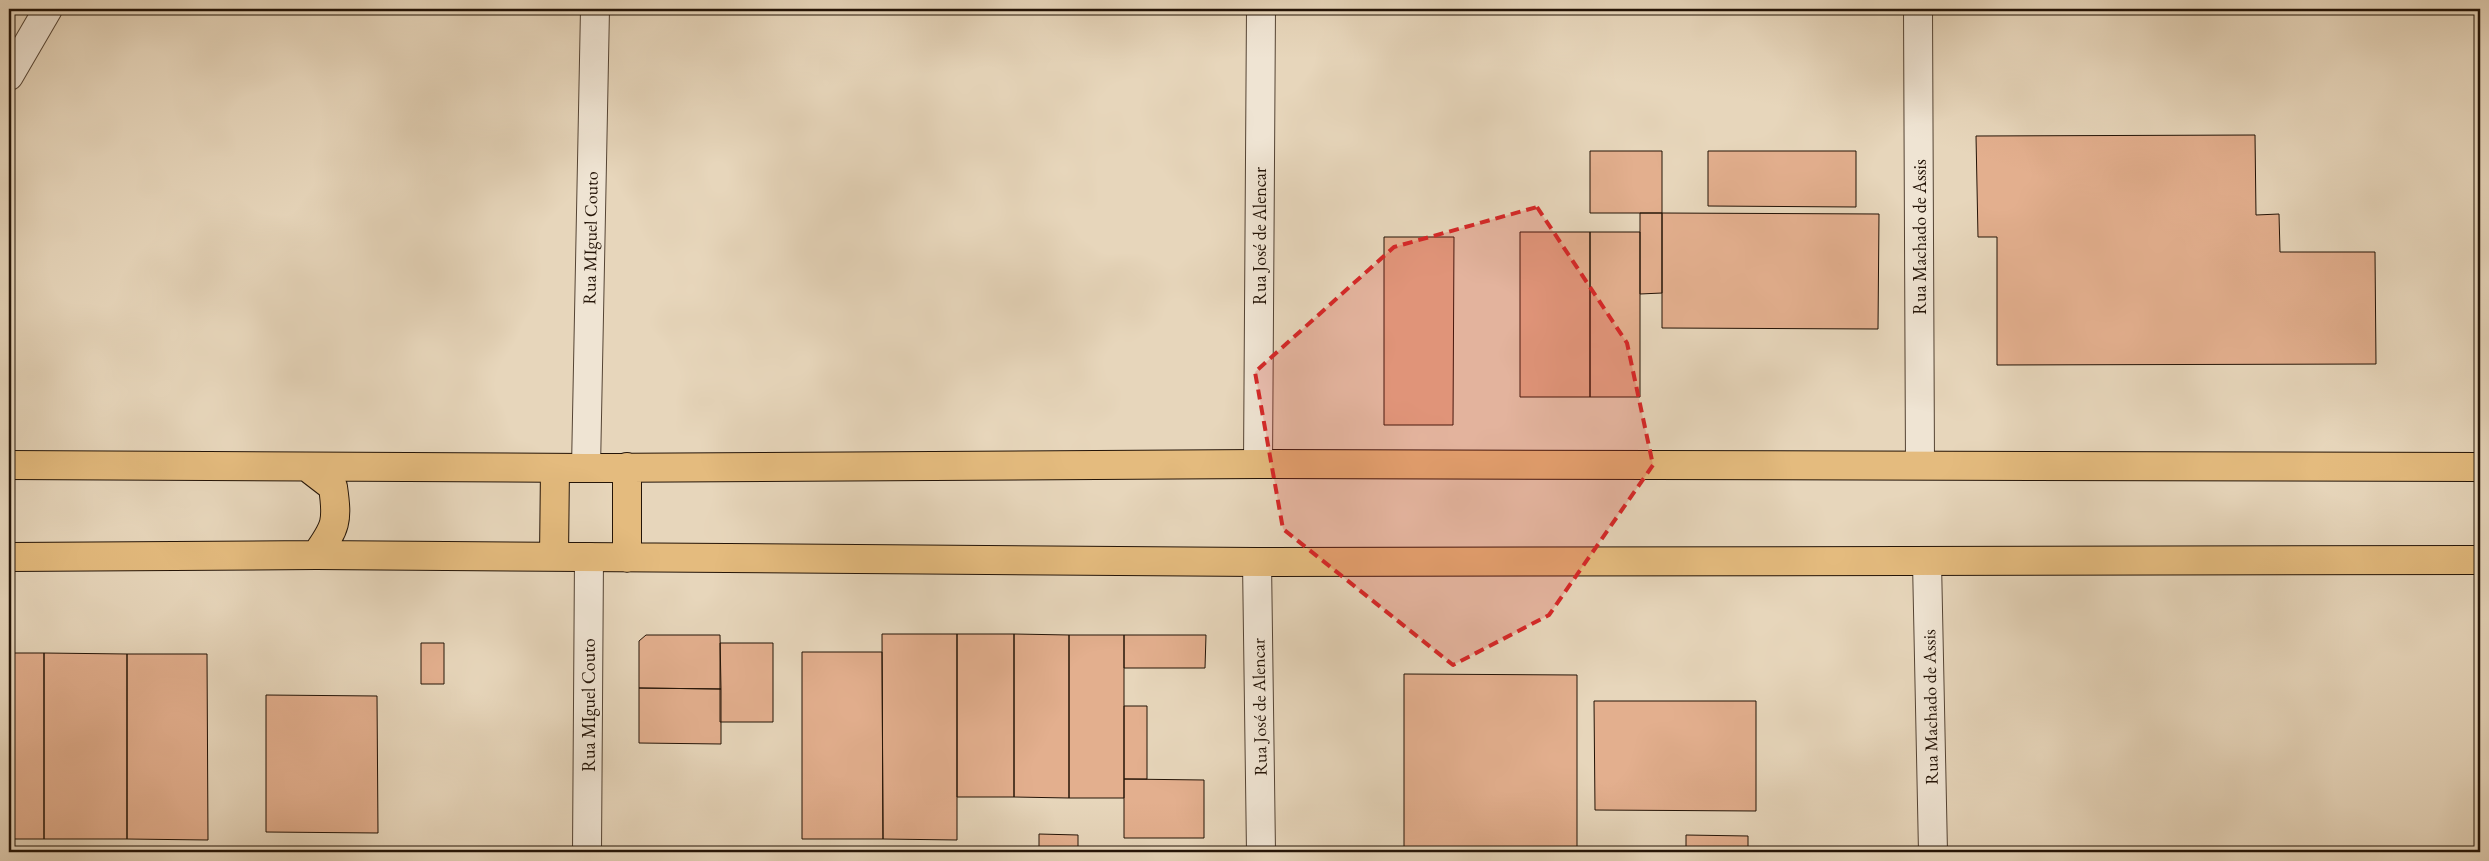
<svg xmlns="http://www.w3.org/2000/svg" width="2489" height="861" font-family="'EB Garamond',serif">
<rect width="100%" height="100%" fill="#e7d6bb"/>
<filter id="stains"><feTurbulence type="fractalNoise" baseFrequency=".004" numOctaves="4"/><feColorMatrix values="0 0 0 0 .2 0 0 0 0 .09 0 0 0 0 .02 0 0 0 .5 -.17"/></filter>
<radialGradient id="worn" r=".72"><stop offset=".6" stop-color="#630" stop-opacity="0"/><stop offset="1" stop-color="#630" stop-opacity=".3"/></radialGradient>
<!-- building -->
<path fill="#e3af8e" stroke="#241407" d="M2255,135L2256,215L2279,214L2280,252H2375L2376,364L1997,365V237H1978L1976,136Z
M1590,151H1662V213H1590Z
M1708,151H1856V207L1708,206Z
M1640,213H1662V293L1640,294Z
M1662,213L1879,214L1878,329L1662,328Z
M1520,232H1590V397H1520Z
M1590,232H1640V397H1590Z
M1384,237H1454L1453,425H1384Z
M882,634H957V840L883,839Z
M957,634H1014V797H957Z
M1014,634L1069,635V798L1014,797Z
M646,635H720L721,689L639,688V641Z
M1069,635H1124V798H1069Z
M1124,635H1206L1205,668H1124Z
M421,643H444V684H421Z
M720,643H773V722H720Z
M802,652H882L883,839H802Z
M9,653H44V839H9Z
M44,653L127,654V839H44Z
M127,654H207L208,840L127,839Z
M1404,674L1577,675V852H1404Z
M639,688L721,689V744L639,743Z
M266,695L377,696L378,833L266,832Z
M1594,701H1756V811L1595,810Z
M1124,706H1147V779H1124Z
M1124,779L1204,780V838H1124Z
M1039,834L1078,835V852H995V848H1039Z
M1686,835L1748,836V852H1686Z"/>
<g fill="none" stroke-linecap="round" stroke-linejoin="round">
<defs>
<path id="minor" d="M1918,9L1920,464
M1258,464L1261,9
M586,468L595,9
M1257,562L1261,852
M1927,562L1933,852
M587,852L589,557"/>
<path id="tertiary" d="M9,76L48,9"/>
<path id="primary" d="M9,465L586,468L1258,464L2480,467
M307,467L333,487C338,522 336,527 316,555
M627,467V558
M9,557L316,555L1257,562L2480,560
M554,557L555,468"/>
</defs>
<!-- minor casing -->
<use href="#minor" stroke="#554434" stroke-width="30"/>
<!-- tertiary casing -->
<use href="#tertiary" stroke="#554434" stroke-width="30"/>
<!-- primary casing -->
<use href="#primary" stroke="#241407" stroke-width="30"/>
<!-- minor -->
<use href="#minor" stroke="#efe4d3" stroke-width="28"/>
<!-- tertiary -->
<use href="#tertiary" stroke="#efe4d3" stroke-width="28"/>
<!-- primary -->
<use href="#primary" stroke="#e4bb7e" stroke-width="28"/>
</g>
<!-- marked area -->
<path fill="#d62828" fill-opacity="0.2" stroke="#d62828" stroke-width="4" stroke-dasharray="10 6" stroke-linejoin="round" d="M1537,207L1627,343L1653,465L1549,615L1453,665L1283,529L1255,372L1394,247Z"/>
<g text-anchor="middle" dominant-baseline="central" stroke-width="4" stroke-linejoin="round" paint-order="stroke">
<!-- street labels -->
<g font-size="18" fill="#241407" stroke="#efe4d3">
<text transform="translate(1259 236) rotate(-90)">Rua José de Alencar</text>
<text transform="translate(1919 237) rotate(-90)">Rua Machado de Assis</text>
<text transform="translate(590 238) rotate(-89)">Rua MIguel Couto</text>
<text transform="translate(588 705) rotate(-90)">Rua MIguel Couto</text>
<text transform="translate(1259 707) rotate(-91)">Rua José de Alencar</text>
<text transform="translate(1930 707) rotate(-91)">Rua Machado de Assis</text>
</g>
</g>
<!-- margin -->
<rect width="2489" height="861" fill="none" stroke="#e7d6bb" stroke-width="30"/>
<rect x="10" y="10" width="2469" height="841" fill="none" stroke="#241407" stroke-width="2.5"/>
<rect x="15" y="15" width="2459" height="831" fill="none" stroke="#241407"/>
<rect width="100%" height="100%" filter="url(#stains)"/>
<rect width="100%" height="100%" fill="url(#worn)"/>
</svg>
